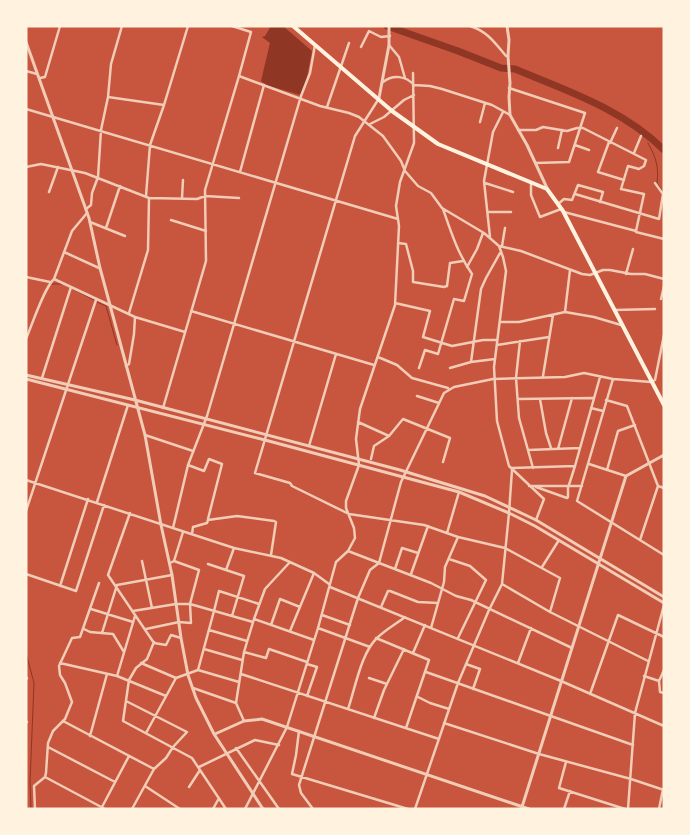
<svg xmlns="http://www.w3.org/2000/svg" width="690" height="835" font-family="'DejaVu Sans',sans-serif">
<rect width="100%" height="100%" fill="#c8553d"/>
<!-- water -->
<path fill="#8f3625" d="M271,26H283L312,51L306,82L300,95L266,85L261,81L270,43L262,37L265,36Z"/>
<g fill="none" stroke-linecap="round" stroke-linejoin="round">
<!-- stream -->
<path stroke="#8f3625" stroke-width="1" d="M648,140L649,137
M648,143C656,158 659,166 657,183L664,193
M52,284H63
M73,289L94,300
M97,302L106,306L117,345
M26,653L34,683L30,782L31,808"/>
<!-- river -->
<path stroke="#8f3625" stroke-width="7" d="M387,26L458,51L501,68L515,69C567,91 623,109 664,150"/>
<!-- minor -->
<path stroke="#f1ccb7" stroke-width="2.5" d="M470,26C487,31 495,43 506,56H508
M389,45L399,57L405,78
M361,47L369,31L381,37L390,36
M26,71L37,74
M239,76L320,106L349,113L359,117L383,136L401,161L405,171L418,186L431,193L442,208L484,233L499,246L521,251L582,274L590,275L603,270H610L631,274H645L664,279
M40,78L45,77L60,26
M383,82C393,74 406,76 414,85L430,86L442,89L492,105L510,115
M509,88L585,113L569,162L536,163
M108,97L164,105
M378,100L355,136L255,473L290,483L292,486L349,514L424,525L458,537L505,548L560,578L550,612
M327,107L349,43
M26,109L398,219
M480,122L485,103
M370,124L384,117L404,100L414,95
M518,130H536L543,127L567,131L577,128H583L646,160L644,166L639,169L628,166L621,189L644,194L636,231L564,212
M609,142L598,172L624,180
M610,143L617,128
M575,145L589,150
M558,148L562,130
M634,153L641,136
M26,167L41,164L85,173L149,198L197,199L205,196L239,198
M240,172L264,85
M485,183L513,192
M531,183V195L540,217L561,209
M49,192L58,167
M575,194L659,219L663,194L655,183
M146,196L150,145L164,105L188,26
M182,198L183,180
M558,204L564,199L572,200L578,185L603,192L600,202
M86,209L91,205L92,193L98,177L101,130L108,97L111,64L122,26
M488,212H511
M171,220L206,231
M90,222L125,236
M106,228L120,186
M636,232L664,239
M490,237L484,181L493,132L503,112
M398,243L406,244L413,271V282L444,287L447,286L450,263L463,261
M499,246L503,257L506,271L494,367L497,421L509,466L544,499L536,520
M502,246L505,228
M64,252L99,268
M467,267L477,249L483,233
M626,274L633,249
M26,277L50,282
M54,279L135,317L185,332
M661,299L664,286
M395,303L430,311L423,337L452,346L483,340H497
M614,310L655,309
M191,311L374,365
M565,312L570,270
M129,313L148,250L149,198
M500,322H519L565,312L594,317L621,325
M26,339C32,325 44,288 54,279L72,231L87,213
M520,341L516,378L519,418L533,468
M497,345L549,337
M378,357L397,365L412,378L448,388
M471,362L481,289L486,278L500,253
M126,366L129,364L134,334L135,317
M419,368L425,350L438,354L454,299L464,301L472,274C458,254 451,232 443,209
M450,368L471,362L495,359
M543,376L553,315
M42,378L71,287
M613,379L577,501L664,555
M417,396L439,403
M518,399L593,398
M540,399L546,433L551,448
M606,400L627,406L658,486L640,540
M163,408L206,261L205,190L239,76L251,32L232,26
M591,408L603,411
M358,422L389,436
M145,435L193,451
M309,446L336,354
M558,449L572,398
M528,450L580,448
M371,459L374,446L389,436L403,419L450,438L443,462
M589,464L626,476
M188,465L204,471L209,459L222,464L208,519
M512,468L575,466
M607,470L618,431L635,425
M26,480L234,548L281,558L314,573L329,584
M529,486H582
M658,486L664,488
M536,487L567,498L568,497V488L575,466L600,377
M97,502L128,405
M26,511L96,300
M130,513L108,575L154,643L166,645L171,635L181,638
M173,528L188,465L207,416L301,96L310,73L315,45
M447,533L459,492
M192,534L193,527L207,523L208,520L237,516L274,521L276,522L271,555
M348,551L431,583L456,596L471,600L572,648
M449,559L470,566L486,580L458,638
M142,561L152,608
M170,563L174,561L183,532
M208,564L226,570
M542,567L559,540
M395,569L402,548L418,553
M26,574L76,591L104,505
M411,574L428,526
M502,584L550,612L648,661
M60,586L88,499
M330,587L561,681L664,726
M381,607L388,591H390L418,602L438,603
M91,609L133,622
M133,611L176,604H190L253,622
M214,611L219,591L259,604
M322,615L350,625
M232,616L244,576L226,570L234,548
M254,619L314,640
M271,625L280,599L300,607
M318,628L370,647
M431,628L444,582L445,567L458,537
M84,629L90,632L113,634L124,652
M146,629L179,622L191,623L190,604L199,570L174,561
M209,630L247,641
M290,631L314,573
M102,633L117,585L172,575
M376,638L429,660L406,728
M154,642L147,659L136,668L129,680L123,721L192,758L226,809
M204,649L242,660
M244,652L266,658L269,649L307,662
M413,653L425,625
M60,663L117,676L166,696
M141,663L176,678
M518,663L531,628
M307,664L317,667L307,696
M466,664L480,669L473,689
M198,670L214,611
M664,670L659,681L660,692L664,693
M426,672L633,745
M241,674L439,739
M117,676L135,616
M644,676L659,681
M369,678L387,684
M26,680L27,678
M193,688L236,703
M590,694L618,615L664,637
M418,697L430,703L449,709
M126,701L187,732L173,747L166,758L154,769L132,809
M348,709C355,689 361,653 377,638C385,630 396,624 405,617
M374,718L384,690L404,649
M63,721L154,769
M244,721L236,703L244,652L254,619L265,589L290,562
M26,722H27
M444,723L539,754L631,779L664,790
M299,731L296,755L292,774L408,809
M146,733L176,678L198,670L239,682
M90,736L107,674
M48,747L115,782
M236,748L279,809
M566,762L559,788L625,809
M199,767L255,740L279,745
M45,777L105,809
M145,786L180,809
M189,787L200,770
M102,807L129,756
M35,809L34,786L45,777L46,773L48,743L53,731L65,719L72,702L65,683L60,675L59,666L72,638L80,637L99,583
M213,809L219,798
M245,809L287,727L318,628L336,562L348,551L355,538L354,528L346,508V501L359,465L356,439L360,409L395,305L399,226L396,206L400,182L414,143L413,73
M313,809L301,793L299,785L358,598L370,570L379,563L401,482L444,393L454,387L493,379L565,377L584,373L613,379L651,382L655,380L664,335
M415,809L458,683L489,610L502,584L509,513L512,470
M564,809L570,791
M628,809L635,713L664,605
M659,809L663,789"/>
<!-- tertiary -->
<path stroke="#f1ccb7" stroke-width="3" d="M507,26L509,40L508,56L510,83L509,97L510,115L527,145L547,188
M26,42L89,218L100,268L145,435L161,525L172,575L181,638L188,675L196,698L214,734L263,809
M379,98L389,45V26
M26,375L135,400L400,470L485,496L536,520L664,597
M26,379L265,440L459,492L509,513L535,526L664,603
M215,734L244,721L262,719L529,809
M522,807L626,476L664,455"/>
<!-- primary -->
<path stroke="#fff3e0" stroke-width="4" d="M293,26L392,111L438,144L547,189L563,211L664,405"/>
</g>
<!-- border -->
<rect width="690" height="835" fill="none" stroke="#fff3e0" stroke-width="55"/>
</svg>
